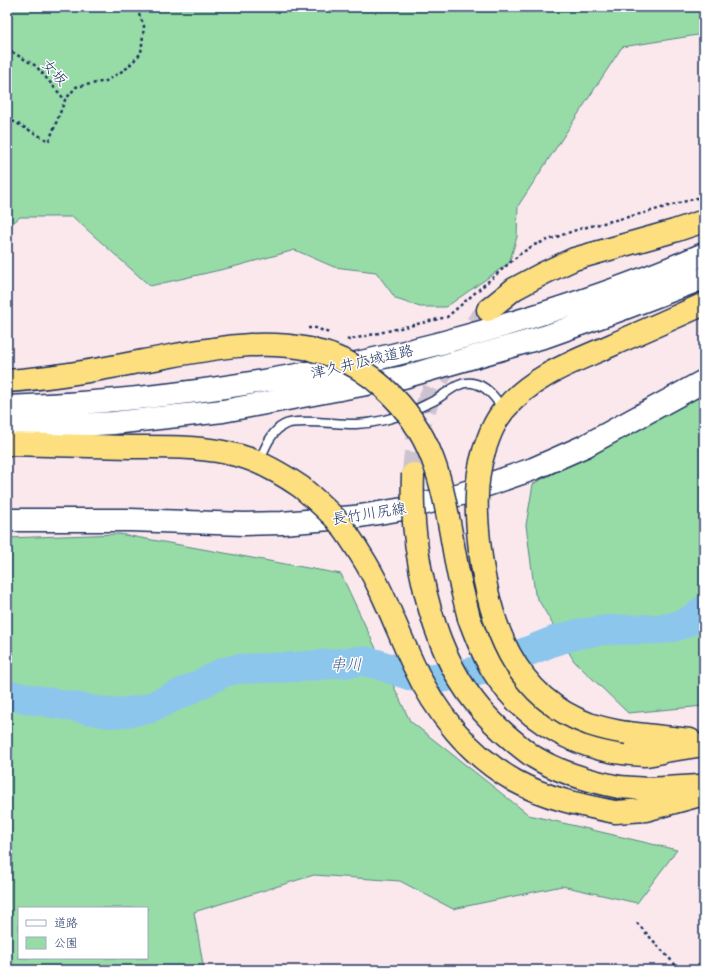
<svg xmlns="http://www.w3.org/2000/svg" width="711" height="977" font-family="'Patrick Hand','Klee One',sans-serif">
<rect width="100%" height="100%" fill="#fae8ed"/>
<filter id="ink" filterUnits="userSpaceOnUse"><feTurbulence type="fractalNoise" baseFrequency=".025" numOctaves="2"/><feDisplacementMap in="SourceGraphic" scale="8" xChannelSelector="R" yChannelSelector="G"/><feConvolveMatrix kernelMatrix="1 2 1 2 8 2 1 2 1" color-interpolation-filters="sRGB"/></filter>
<g filter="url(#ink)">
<!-- green -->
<path fill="#97dba7" stroke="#598582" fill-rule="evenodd" d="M7,7H704V34L622,47L518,206L517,237L509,263L446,307H420L396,299L376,272L334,267L295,250L233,267L150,286L73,217H20L7,228Z
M704,394V706L628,713L574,661L535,594L526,525L533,484Z
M119,534L341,574L410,721L529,815L677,850L637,903L562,886L453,909L400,881L314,875L194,912L204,970H7V538ZM19,908H147V958H19Z"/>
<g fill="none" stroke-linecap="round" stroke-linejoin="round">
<!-- river -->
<path stroke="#8dc6ec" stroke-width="30" d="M7,695L109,713L127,712L147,709L191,689L224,672L237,669L298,667L363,661L377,664L415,677L424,679L446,677L478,671L554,641L578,634L606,630L661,629L674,627L685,623L697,616L704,610"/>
<!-- motorway-tunnel -->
<path stroke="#cdc3d0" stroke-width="22" stroke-dasharray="22 11" stroke-linecap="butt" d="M413,474C414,458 416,442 420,426C431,382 459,343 488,310"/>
<defs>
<path id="service" d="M259,462C264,450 271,431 284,425C296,418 340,425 356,424C377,423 396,418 415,410C422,406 430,403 437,399C448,392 459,381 472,383C487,385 496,399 504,410"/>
<path id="secondary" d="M7,407C154,402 299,380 441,343C531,319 619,291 704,254
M7,429L113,423L223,411L404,377L547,336L617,311L704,278
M7,520H130L244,524L282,523L354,517L403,509L461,494L533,469L585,446L704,381"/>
<path id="motorway" d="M488,310L514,289L544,273L574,259L674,231L704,221
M7,381C53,378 98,370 143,361C201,351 251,338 310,349
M7,444C48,445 90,446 131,447C167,447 205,446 240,456C262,462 282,474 301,487
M484,451C489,436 494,422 504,410C532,376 573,362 612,345C643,331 674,318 704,304
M469,618C476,636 482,654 493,671C525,723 582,753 644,755C651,755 658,753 665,751C678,749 691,747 704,745
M627,733L690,740
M619,787L648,789L699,786
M615,812L646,810L704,794"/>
</defs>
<!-- service casing -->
<use href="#service" stroke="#1b2f5e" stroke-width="11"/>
<!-- secondary casing -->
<use href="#secondary" stroke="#1b2f5e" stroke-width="25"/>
<!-- motorway casing -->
<use href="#motorway" stroke="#1b2f5e" stroke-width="25"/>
<!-- path -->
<path stroke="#1b2f5e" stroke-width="2.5" stroke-dasharray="3 3" stroke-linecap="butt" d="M7,49L36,66L65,100
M7,118L49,141L65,100L76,87L106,81L127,68L141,53L144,26L136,7
M308,328H316L329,333
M347,339L349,340L447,317L520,254L534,245L579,229L644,213L704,196
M637,923L680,970"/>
<!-- service -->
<use href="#service" stroke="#fff" stroke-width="8"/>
<!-- secondary -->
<use href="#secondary" stroke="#fff" stroke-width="22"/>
<!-- motorway -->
<use href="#motorway" stroke="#fddf80" stroke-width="22"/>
<defs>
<path id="motorway-bridge" d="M310,349C317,352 326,353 333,356C352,363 369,374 384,388C440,438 444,498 457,567C460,584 465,601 469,618
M484,451C474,483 476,517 480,550C489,623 514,697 589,724C601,728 614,731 627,733
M413,474C410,545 429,644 474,701C487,718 501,731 517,744C522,748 528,753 534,757C560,773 589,781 619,787
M301,487C313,497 324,507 335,518C345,529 353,542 361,555C383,589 396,628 413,664C435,712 469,755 515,781C546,798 580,805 615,812"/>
</defs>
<!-- motorway-bridge casing -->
<use href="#motorway-bridge" stroke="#1b2f5e" stroke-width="25" stroke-linecap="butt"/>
<!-- motorway-bridge -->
<use href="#motorway-bridge" stroke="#fddf80" stroke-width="22"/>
</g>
</g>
<g text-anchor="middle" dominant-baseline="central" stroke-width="3" stroke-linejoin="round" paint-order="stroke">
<!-- street labels -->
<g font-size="15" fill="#1b2f5e" stroke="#fff">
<text transform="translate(55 72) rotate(47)">女坂</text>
<text transform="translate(362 361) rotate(-13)">津久井広域道路</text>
<text transform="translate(369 513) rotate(-9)">長竹川尻線</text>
</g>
<!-- water labels -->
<g font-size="16" font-style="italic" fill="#3d5c89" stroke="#fff">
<text transform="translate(346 664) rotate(-1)">串川</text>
</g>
</g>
<!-- margin -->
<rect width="711" height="977" fill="none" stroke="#fff" stroke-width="24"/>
<rect x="12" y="12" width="687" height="953" fill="none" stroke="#1b2f5e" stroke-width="1.5" filter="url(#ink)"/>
<!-- legend -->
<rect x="18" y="907" width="130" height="52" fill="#ffffff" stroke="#a4acbf"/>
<rect x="26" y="920" width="20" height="6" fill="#ffffff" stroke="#a4acbf"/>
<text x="54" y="927" font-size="12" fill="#1b2f5e">道路</text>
<rect x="26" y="937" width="20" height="12" fill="#97dba7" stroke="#a4acbf"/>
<text x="54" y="947" font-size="12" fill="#1b2f5e">公園</text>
</svg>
